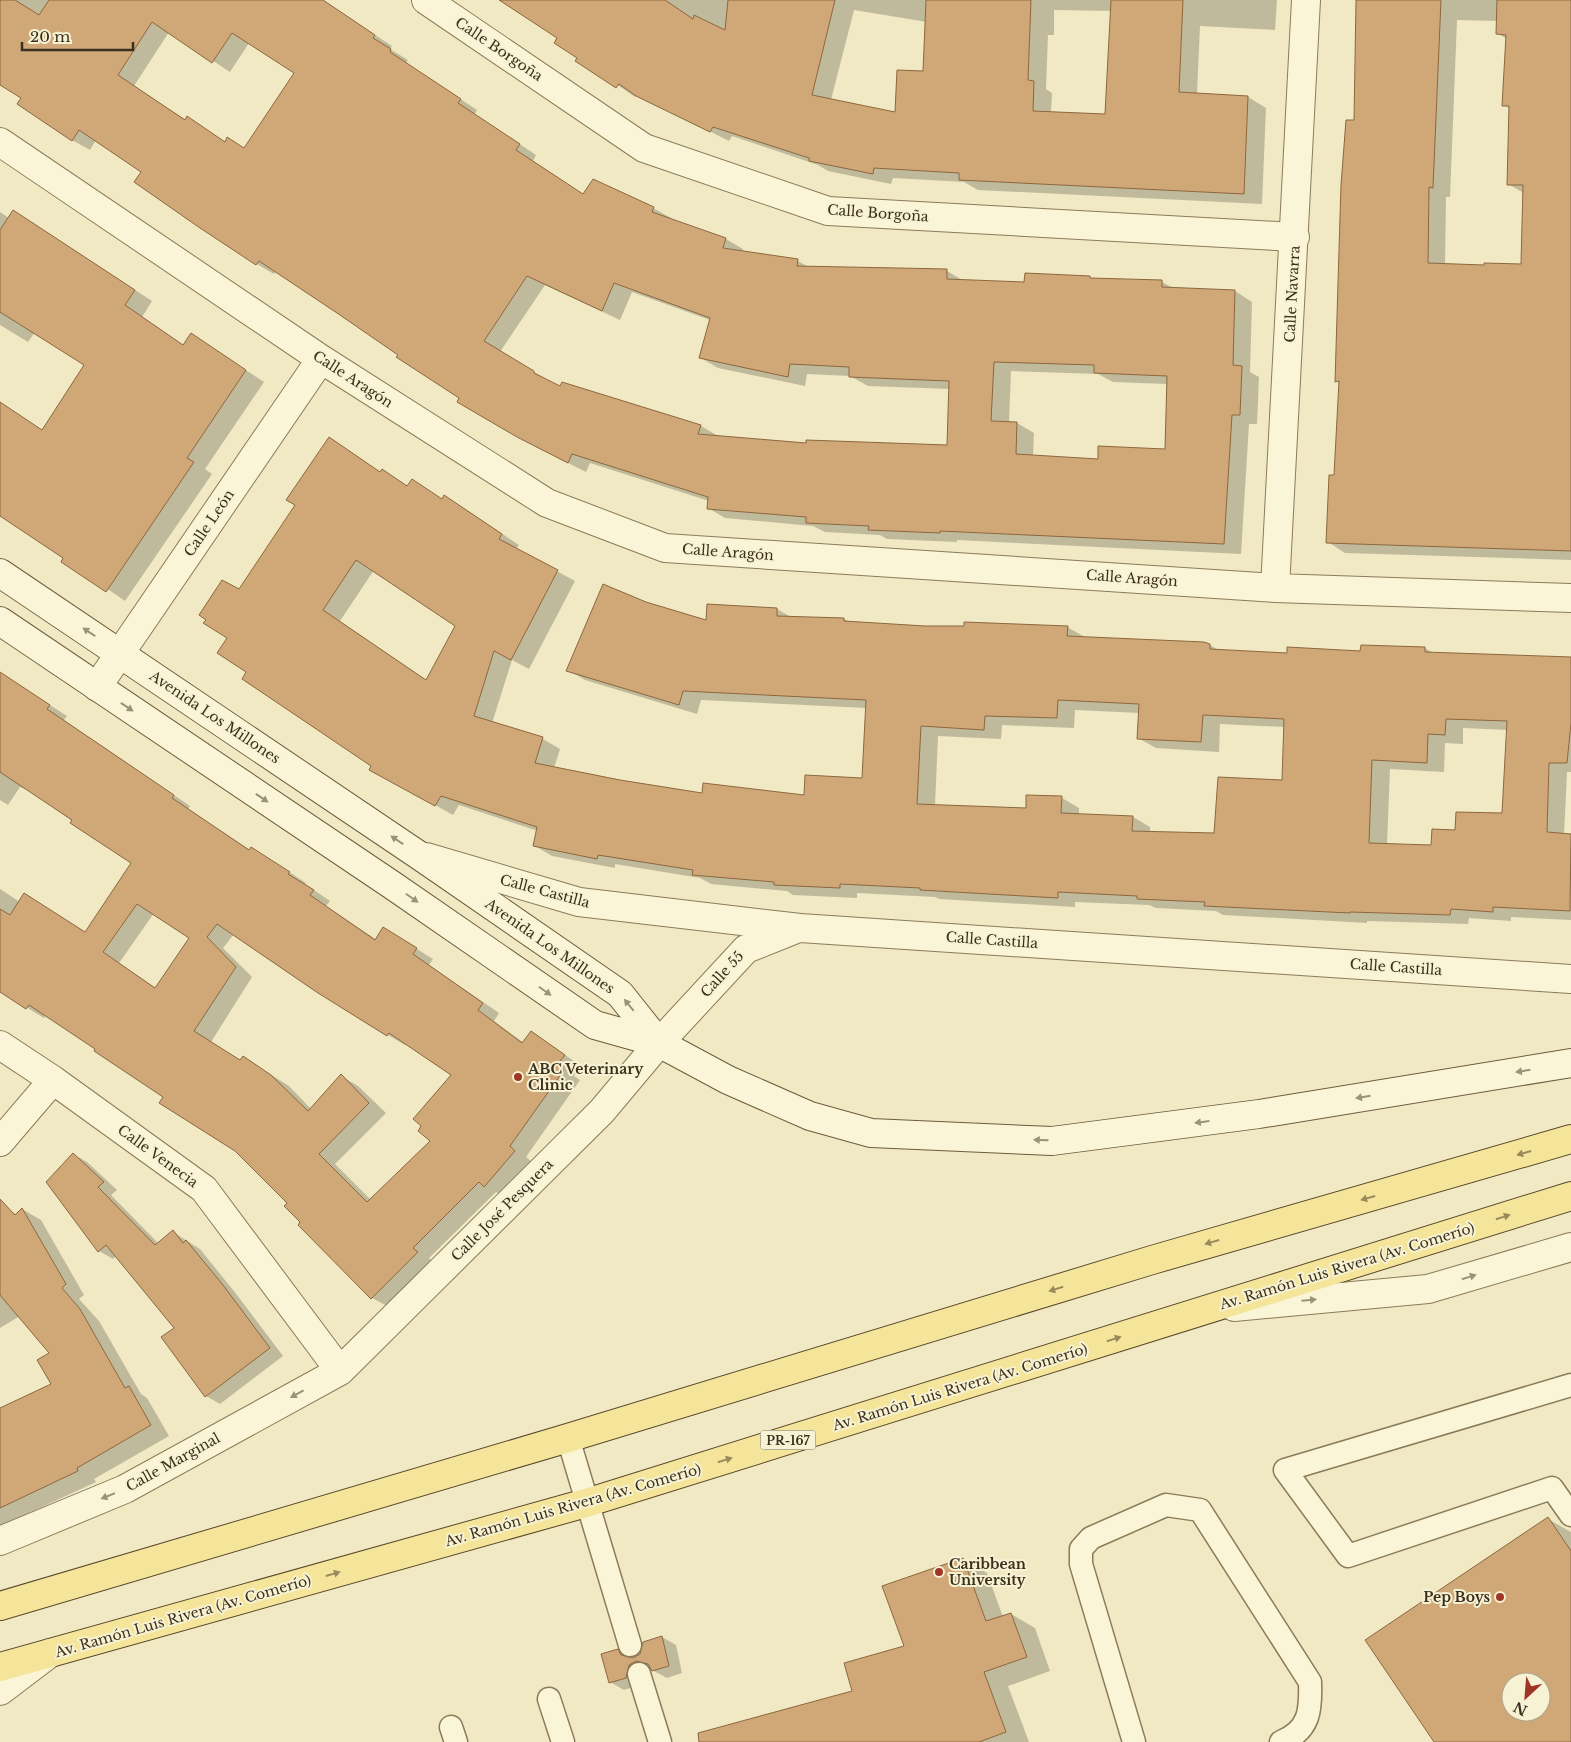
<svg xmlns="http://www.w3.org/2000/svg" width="1571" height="1742" font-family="'Libre Baskerville',serif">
<rect width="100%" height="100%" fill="#f0e9c3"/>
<!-- shadow -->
<path fill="#0003" fill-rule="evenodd" d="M0,0H322L392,46L390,49L408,60L406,63L477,110L475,114L536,155L533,161L584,195L653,208L671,218L670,220L726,239L743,249L742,252L798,261L810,268L947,271L964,281L1026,283L1089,277L1094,280L1162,282L1175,289L1235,291L1252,302L1250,372L1259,377L1257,424H1249L1241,554L957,540V542L887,539L880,535L825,532L813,526L725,518L708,508L709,501L590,463L586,472L536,447L459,402L461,398L400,354L276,271L274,274L257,264L136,182L143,171L96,140L90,150L72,140L22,98L0,83ZM169,32L230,72L249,43L296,73L245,149L226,142L187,118L186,120L134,86ZM545,285L620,320L632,292L710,320L701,358L718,368L805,386L807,374L850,376L868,386L950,389L948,446L807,444L718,436L701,426L562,383L560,387L500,352ZM1011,371L1098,374L1113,382L1168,384L1166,450L1099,460L1033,457L1034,433L1017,423L1009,422Z
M518,0H1277L1275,30L1200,26L1197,94L1248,97L1266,108L1262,204L978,190L964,182L893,178L891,184L828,171L818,165L732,136L729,141L637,95L635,97L579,58ZM854,10L927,22L924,72L896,114L831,100ZM1054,10L1111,11L1106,115L1051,113L1052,93L1046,89L1048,35H1054Z
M1358,0H1571V560L1345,553L1328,542L1336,476L1340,383L1336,381L1355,122ZM1457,20L1498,21L1497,33L1507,39L1504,105L1510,109L1508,184L1524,193L1522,266L1445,265L1446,197H1450Z
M0,212L9,218L32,223L152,301L142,317L184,346L191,335L264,382L205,469L212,474L125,601L0,515V402L43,431L86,365L35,332L28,342L0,325Z
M347,449L381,473L383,471L408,486L443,500L445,497L462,507L519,545L516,549L575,581L529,669L512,660L492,723L543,739L560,749L554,768L620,781L703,795L805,796L863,779L867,708L701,700L697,714L585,680L568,670L646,604L707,621L777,609L791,617L844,619L851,623L925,627H1067L1085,637L1210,645L1220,651L1288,654L1425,648L1433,653L1571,659V772H1567L1564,835H1571V920L1511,917V921L1469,918L1468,924L1367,921V923L1223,915L1216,911L1156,908L1149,905L1075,902V907L939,899L935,897L857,893V898L793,895L787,891L711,884L700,878L615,864V868L552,856L535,846L538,831L459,805L453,815L388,779L247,672L229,638L239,590ZM374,570L456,625L427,681L340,621ZM1075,710L1140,713L1138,738L1156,748L1219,752L1220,724L1285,727L1283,781L1215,835L1150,832V827L1133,817L1079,815V808L1062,798L1027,810L935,806L938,736L1001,739L1002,725L1074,728ZM1463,728L1508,730L1503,814L1456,832L1432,846L1387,845L1390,769L1444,772L1445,743L1463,744Z
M0,673L67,716L64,720L190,806L188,809L250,850L268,858L306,883L305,884L330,901L326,906L377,940L401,939L433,959L429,965L499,1013L494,1021L524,1043H548L581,1066L574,1076L580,1080L526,1157L531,1161L502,1195L496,1192L429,1258L434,1263L389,1307L372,1298L302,1222L289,1203L236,1150L165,1097L46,1015L44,1018L0,991V889L20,902L25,894L86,933L132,863L28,790L20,787L8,805L0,800ZM154,913L191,938L157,989L119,963ZM234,934L388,1035L405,1045L406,1043L453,1075L431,1140L371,1200L335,1164L386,1113L358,1086L341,1076L311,1109L289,1086L243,1057L240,1061L211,1042L252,977L223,948Z
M73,1154L87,1162L117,1190L111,1195L159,1244L173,1232L200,1249L237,1295L283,1356L220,1404L206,1396L176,1328L116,1256L113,1259L99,1251L48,1182Z
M22,1209L41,1220L84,1295L79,1299L99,1321L141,1394L147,1398L169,1436L94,1479L96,1482L27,1514L32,1525L0,1538V1410L53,1385L51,1353L20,1316L0,1328V1218L9,1210L17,1215Z
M1548,1519L1571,1532V1742H1436ZM1511,1682H1541V1712H1511Z
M963,1559L987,1573L1003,1617L1011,1614L1035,1628L1050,1671L1008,1686L1029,1742H732L853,1692L905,1647Z
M662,1637L676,1645L682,1673L667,1678L650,1669L643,1673L640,1685L624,1690L610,1682L617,1650L634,1659Z"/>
<!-- building -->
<path fill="#d0a878" stroke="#8c673e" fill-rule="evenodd" d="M0,0H15L39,15L49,0H323L375,35L373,38L391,49L390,52L461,99L458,103L520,144L516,150L583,194L593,179L654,207L652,212L726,238L723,248L798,259L797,266L947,269V279L1024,282L1025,273L1090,276V278L1162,280V287L1235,290L1233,365L1242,366L1240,415H1232L1224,544L940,531V533L868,530L869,526L806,523V517L707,509L708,497L572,454L568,463L517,437L457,402L459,398L396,357L398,355L337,313L259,261L256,265L200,228L134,182L141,172L79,130L72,141L17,104L21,98L0,85ZM152,22L212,63L232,33L294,73L244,148L227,137L225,142L187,116L185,120L118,75ZM527,276L602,311L614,283L710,318L699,358L788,377L790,364L849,367V377L949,381L947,445L806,440V443L698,434L701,425L562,382L560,386L534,373V371L484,341ZM994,362L1094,365V373L1167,376L1165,449L1098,446V459L1016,454L1017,422L991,421Z
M499,0H665L693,19L694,15L725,30L728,0H835L812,95L895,112L897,70L923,71L926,0H1031L1028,80L1034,81L1033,111L1105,114L1111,0H1183L1179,92L1248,96L1244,194L959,180V173L874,168L873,174L809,161V158L713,127L710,132L636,96L619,84L616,88L575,61L577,58L554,43L557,38Z
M1356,0H1441L1433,188L1429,187L1428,263L1484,265V263L1521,264L1523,185H1507L1509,106H1502L1506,35L1496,34L1497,0H1571V551L1326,543L1329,475H1334L1339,381L1335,382L1341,185L1346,120H1354Z
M13,210L135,290L125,305L183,345L191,333L246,370L187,458L194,462L106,592L61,562L63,558L0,516V402L42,430L84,365L0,312V230Z
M329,437L380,472L382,469L407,486L412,479L442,499L444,495L502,534L499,539L558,570L511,660L494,651L474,716L543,737L535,763L620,780L702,793L703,783L804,795L805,775L862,778L866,700L683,691L679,705L566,671L603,584L646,602L706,620L707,604L777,608V616L844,618V621L925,626H964V622L1068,626L1067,636L1204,642L1210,644V649L1287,653V647L1360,651L1361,645L1425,647V652L1571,657V723L1567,763H1549L1547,832L1571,834L1570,911L1493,907V912L1451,909L1450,915L1350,912V913L1204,906L1205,902L1137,899V896L1058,892V898L920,890V888L840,884V888L774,885V882L692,875L693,870L598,855L597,859L533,846L537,827L441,796L435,806L369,770L371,766L242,679L246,672L217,653L227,638L203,623L206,620L199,615L222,580L239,589L295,505L286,500ZM356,560L455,626L426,680L323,610ZM1058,700L1139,704L1137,739L1201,742L1203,715L1284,719L1282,780L1218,777L1214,833L1132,831L1133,816L1061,813L1062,796L1026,795V808L917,804L921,726L984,730L985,716L1057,718ZM1446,719L1507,721L1502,813L1456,812L1455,830L1432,829L1431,845L1369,843L1372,760L1427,763L1428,734L1445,735Z
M0,672L50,705L47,709L174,795L172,798L249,850L251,847L290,872L288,874L314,890L310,895L375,940L383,927L417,948L413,954L483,1003L478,1010L522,1043L531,1031L565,1055L557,1065L564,1070L510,1146L515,1151L484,1187L479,1182L413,1248L418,1252L371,1299L298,1225L300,1222L284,1206L287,1203L235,1151L159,1103L163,1097L94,1051L95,1049L29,1005L26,1009L0,992V909L10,915L24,893L85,932L131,863L70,823L72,820L0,772ZM137,904L189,938L155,988L103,952ZM217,924L318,993L387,1036L389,1033L451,1075L413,1119L421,1126L418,1131L430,1141L367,1202L319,1154L369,1103L341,1074L308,1111L271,1075L243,1056L240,1060L194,1031L236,967L207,937Z
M73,1153L104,1182L98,1187L155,1245L173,1230L183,1243L186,1240L223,1285L270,1348L205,1397L161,1337L174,1328L106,1245L98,1252L46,1182Z
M0,1199L15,1215L22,1208L66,1284L62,1288L80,1309L125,1388L129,1386L151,1425L77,1468L78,1471L0,1508V1408L51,1384L37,1360L49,1353L0,1295Z
M1548,1517L1571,1551V1742H1434L1365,1640ZM1511,1682H1541V1712H1511Z
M963,1558L986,1621L1011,1613L1027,1657L984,1672L1006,1732L979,1742H699L698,1733L852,1691L844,1663L904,1646L882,1586Z
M662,1636L669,1666L652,1671L648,1664L636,1661L629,1665L626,1678L609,1683L601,1654L618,1649L621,1655L633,1658L640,1654L643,1642Z"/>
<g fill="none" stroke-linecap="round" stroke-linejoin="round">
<defs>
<path id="lane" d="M1571,1385L1285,1470L1348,1556L1552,1488L1571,1515
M568,1438L630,1645
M639,1674L660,1742
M549,1699L563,1742
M451,1727L456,1742
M1134,1742L1081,1564V1549L1091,1538L1166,1505L1200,1510L1310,1682C1311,1710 1310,1730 1281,1742"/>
<path id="street" d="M426,0L644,148L828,211L1295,237
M0,142L321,359L547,503L665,548L1275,588L1571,598
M1275,588L1306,0
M97,687L321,359
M426,857L579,902L800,928L1571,979
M0,1045L53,1080L204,1189L340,1371
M0,1142L53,1080
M1234,1307L1428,1289L1571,1247
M0,1541L125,1489L340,1371L602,1111L659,1043L746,949L796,929
M0,1691L50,1653"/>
<path id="secondary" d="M0,573L420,856L620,994L659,1043
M0,621L392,885L595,1025L659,1043L728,1080L810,1116L871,1133L1052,1141L1259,1114L1571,1063"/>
<path id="primary" d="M0,1606L568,1438L1152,1260L1571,1139
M0,1667L586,1503L1571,1196"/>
</defs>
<!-- lane casing -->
<use href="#lane" stroke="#8b7b59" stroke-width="25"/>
<!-- street casing -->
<use href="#street" stroke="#8b7b59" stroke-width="30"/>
<!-- secondary casing -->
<use href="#secondary" stroke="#6d5c3c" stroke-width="30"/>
<!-- primary casing -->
<use href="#primary" stroke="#59482d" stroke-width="30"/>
<!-- lane -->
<use href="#lane" stroke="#faf5d7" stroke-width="22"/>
<!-- street -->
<use href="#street" stroke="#faf5d7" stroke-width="28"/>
<!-- secondary -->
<use href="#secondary" stroke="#faf5d7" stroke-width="28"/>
<!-- primary -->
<use href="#primary" stroke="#f5e59a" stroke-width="28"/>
</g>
<!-- one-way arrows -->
<defs><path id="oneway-solid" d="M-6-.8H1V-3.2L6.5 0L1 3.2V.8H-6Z" transform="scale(1.25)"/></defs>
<g fill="#9a927a">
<use href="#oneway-solid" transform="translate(89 632) rotate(-146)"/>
<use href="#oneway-solid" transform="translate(127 707) rotate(34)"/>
<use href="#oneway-solid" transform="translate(262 798) rotate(34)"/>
<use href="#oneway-solid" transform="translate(397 840) rotate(-146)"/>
<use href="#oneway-solid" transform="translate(412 898) rotate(35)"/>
<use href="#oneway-solid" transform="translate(545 991) rotate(35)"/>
<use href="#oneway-solid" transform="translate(629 1005) rotate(-129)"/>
<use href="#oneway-solid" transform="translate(1523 1071) rotate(171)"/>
<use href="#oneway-solid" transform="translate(1363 1097) rotate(171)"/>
<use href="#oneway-solid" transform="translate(1202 1122) rotate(173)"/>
<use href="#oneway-solid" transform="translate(1041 1140) rotate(-178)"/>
<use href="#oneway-solid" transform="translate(1469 1277) rotate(-17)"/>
<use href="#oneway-solid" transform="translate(1309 1300) rotate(-5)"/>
<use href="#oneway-solid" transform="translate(297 1394) rotate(151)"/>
<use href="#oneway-solid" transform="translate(108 1496) rotate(158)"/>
</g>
<g fill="#988a5c">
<use href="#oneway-solid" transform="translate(1524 1153) rotate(164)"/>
<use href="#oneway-solid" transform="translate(1368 1198) rotate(164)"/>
<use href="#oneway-solid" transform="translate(1503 1217) rotate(-17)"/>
<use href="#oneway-solid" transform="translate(1212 1242) rotate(164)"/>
<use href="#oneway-solid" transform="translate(1056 1289) rotate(163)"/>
<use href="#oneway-solid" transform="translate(1114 1339) rotate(-17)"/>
<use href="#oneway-solid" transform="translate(725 1460) rotate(-17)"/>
<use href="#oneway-solid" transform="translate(333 1574) rotate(-16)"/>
</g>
<!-- markers -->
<g fill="#9d3626" stroke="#f7f2d3" stroke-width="2">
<circle cx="518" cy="1077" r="5"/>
<circle cx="939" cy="1572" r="5"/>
<circle cx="1500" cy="1597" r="5"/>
</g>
<g text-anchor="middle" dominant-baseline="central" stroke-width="4" stroke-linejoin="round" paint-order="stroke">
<!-- shield labels -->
<rect fill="#f7f2d3" stroke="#736a54" stroke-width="1" x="760.5" y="1430.5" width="55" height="19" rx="4"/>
<g font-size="12" font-weight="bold" fill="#3b301e">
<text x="788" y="1440">PR-167</text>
</g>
<!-- street labels -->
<g font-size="14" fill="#3b301e" stroke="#f7f2d3">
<text transform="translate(499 49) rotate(34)">Calle Borgoña</text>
<text transform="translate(878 213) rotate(4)">Calle Borgoña</text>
<text transform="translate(1292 294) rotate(-87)">Calle Navarra</text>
<text transform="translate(353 379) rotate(33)">Calle Aragón</text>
<text transform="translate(209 523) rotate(-56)">Calle León</text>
<text transform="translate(728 552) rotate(4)">Calle Aragón</text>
<text transform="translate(1132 578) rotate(4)">Calle Aragón</text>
<text transform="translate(215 717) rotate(34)">Avenida Los Millones</text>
<text transform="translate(545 891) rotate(15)">Calle Castilla</text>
<text transform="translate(992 940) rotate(4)">Calle Castilla</text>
<text transform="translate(550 946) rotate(35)">Avenida Los Millones</text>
<text transform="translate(1396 967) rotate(4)">Calle Castilla</text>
<text transform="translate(722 974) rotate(-48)">Calle 55</text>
<text transform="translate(158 1156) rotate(36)">Calle Venecia</text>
<text transform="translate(502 1210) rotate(-45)">Calle José Pesquera</text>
<text transform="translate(1347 1266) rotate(-17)">Av. Ramón Luis Rivera (Av. Comerío)</text>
<text transform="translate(960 1387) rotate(-17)">Av. Ramón Luis Rivera (Av. Comerío)</text>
<text transform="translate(173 1462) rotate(-29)">Calle Marginal</text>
<text transform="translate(573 1505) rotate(-16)">Av. Ramón Luis Rivera (Av. Comerío)</text>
<text transform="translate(183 1616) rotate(-16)">Av. Ramón Luis Rivera (Av. Comerío)</text>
</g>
<!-- poi labels -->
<g font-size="14" font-weight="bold" fill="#3b301e" stroke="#f7f2d3" text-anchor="start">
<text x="528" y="1069">ABC Veterinary<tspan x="528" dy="16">Clinic</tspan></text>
<text x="949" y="1564">Caribbean<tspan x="949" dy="16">University</tspan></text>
<text x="1490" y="1597" text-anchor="end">Pep Boys</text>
</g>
</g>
<!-- north arrow -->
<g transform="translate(1526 1697) rotate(206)"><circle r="24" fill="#f7f2d3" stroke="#aca48b"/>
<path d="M0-4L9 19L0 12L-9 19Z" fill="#9d3626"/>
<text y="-8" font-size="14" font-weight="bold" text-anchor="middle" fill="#3b301e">N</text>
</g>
<!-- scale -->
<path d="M22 42v8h111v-8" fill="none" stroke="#3b301e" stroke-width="2.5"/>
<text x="30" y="42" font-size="15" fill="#3b301e" stroke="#f7f2d3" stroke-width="4" paint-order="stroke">20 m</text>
</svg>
